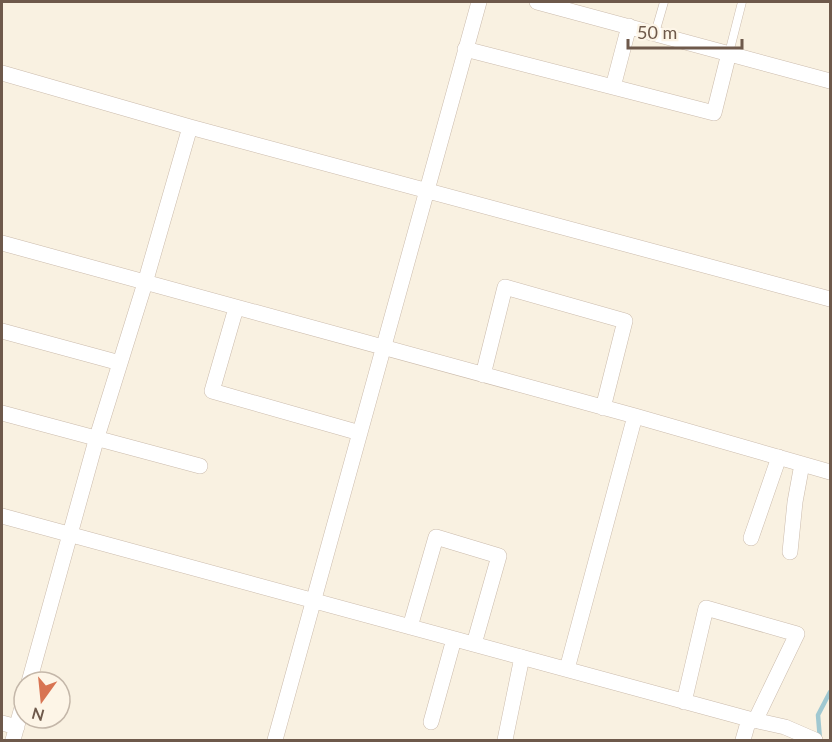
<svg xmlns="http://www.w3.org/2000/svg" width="832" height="742" font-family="Lato,sans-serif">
<rect width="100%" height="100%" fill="#f9f1e1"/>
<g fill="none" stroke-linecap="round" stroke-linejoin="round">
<!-- stream -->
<path stroke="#a0c8d1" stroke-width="4.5" d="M820,740L818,715L830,692"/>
<defs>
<path id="service" d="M655,33L664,2
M729,53L742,2"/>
<path id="minor" d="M537,2L830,81
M465,49L714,113L729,53
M2,73L190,127L830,299
M613,87L629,26
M2,243L635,416L830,472
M236,308L212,391L360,433
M2,331L120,363
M483,375L505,287L625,321L603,408
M2,413L200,466
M2,516L749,719L785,727L815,740
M751,538L779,457
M790,552L795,502L802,464
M410,627L436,537L499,556L474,644
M567,669L635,416
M29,682L97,437L145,283L190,127
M684,702L706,608L797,634L755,721
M431,722L454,639
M2,723L17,727
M13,740L24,700
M275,740L479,2
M505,740L522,657
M743,740L749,719"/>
</defs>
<!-- service casing -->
<use href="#service" stroke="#cbbbac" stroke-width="9"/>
<!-- minor casing -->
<use href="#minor" stroke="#cbbbac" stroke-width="16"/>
<!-- service -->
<use href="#service" stroke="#fff" stroke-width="8"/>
<!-- minor -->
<use href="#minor" stroke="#fff" stroke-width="15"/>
</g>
<!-- border -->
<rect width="832" height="742" fill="none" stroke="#6e594b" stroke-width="6"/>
<!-- north arrow -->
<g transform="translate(42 700) rotate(195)"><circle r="28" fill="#fdf5e7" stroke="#c4b7a9" stroke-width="1.5"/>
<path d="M0-4.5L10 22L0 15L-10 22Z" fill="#d87452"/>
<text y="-9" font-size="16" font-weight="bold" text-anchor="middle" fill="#6e594b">N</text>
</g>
<!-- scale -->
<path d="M628 39v9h114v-9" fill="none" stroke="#6e594b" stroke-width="3"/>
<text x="637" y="39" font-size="18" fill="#6e594b" stroke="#fdf5e7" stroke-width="4.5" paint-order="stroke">50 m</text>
</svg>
